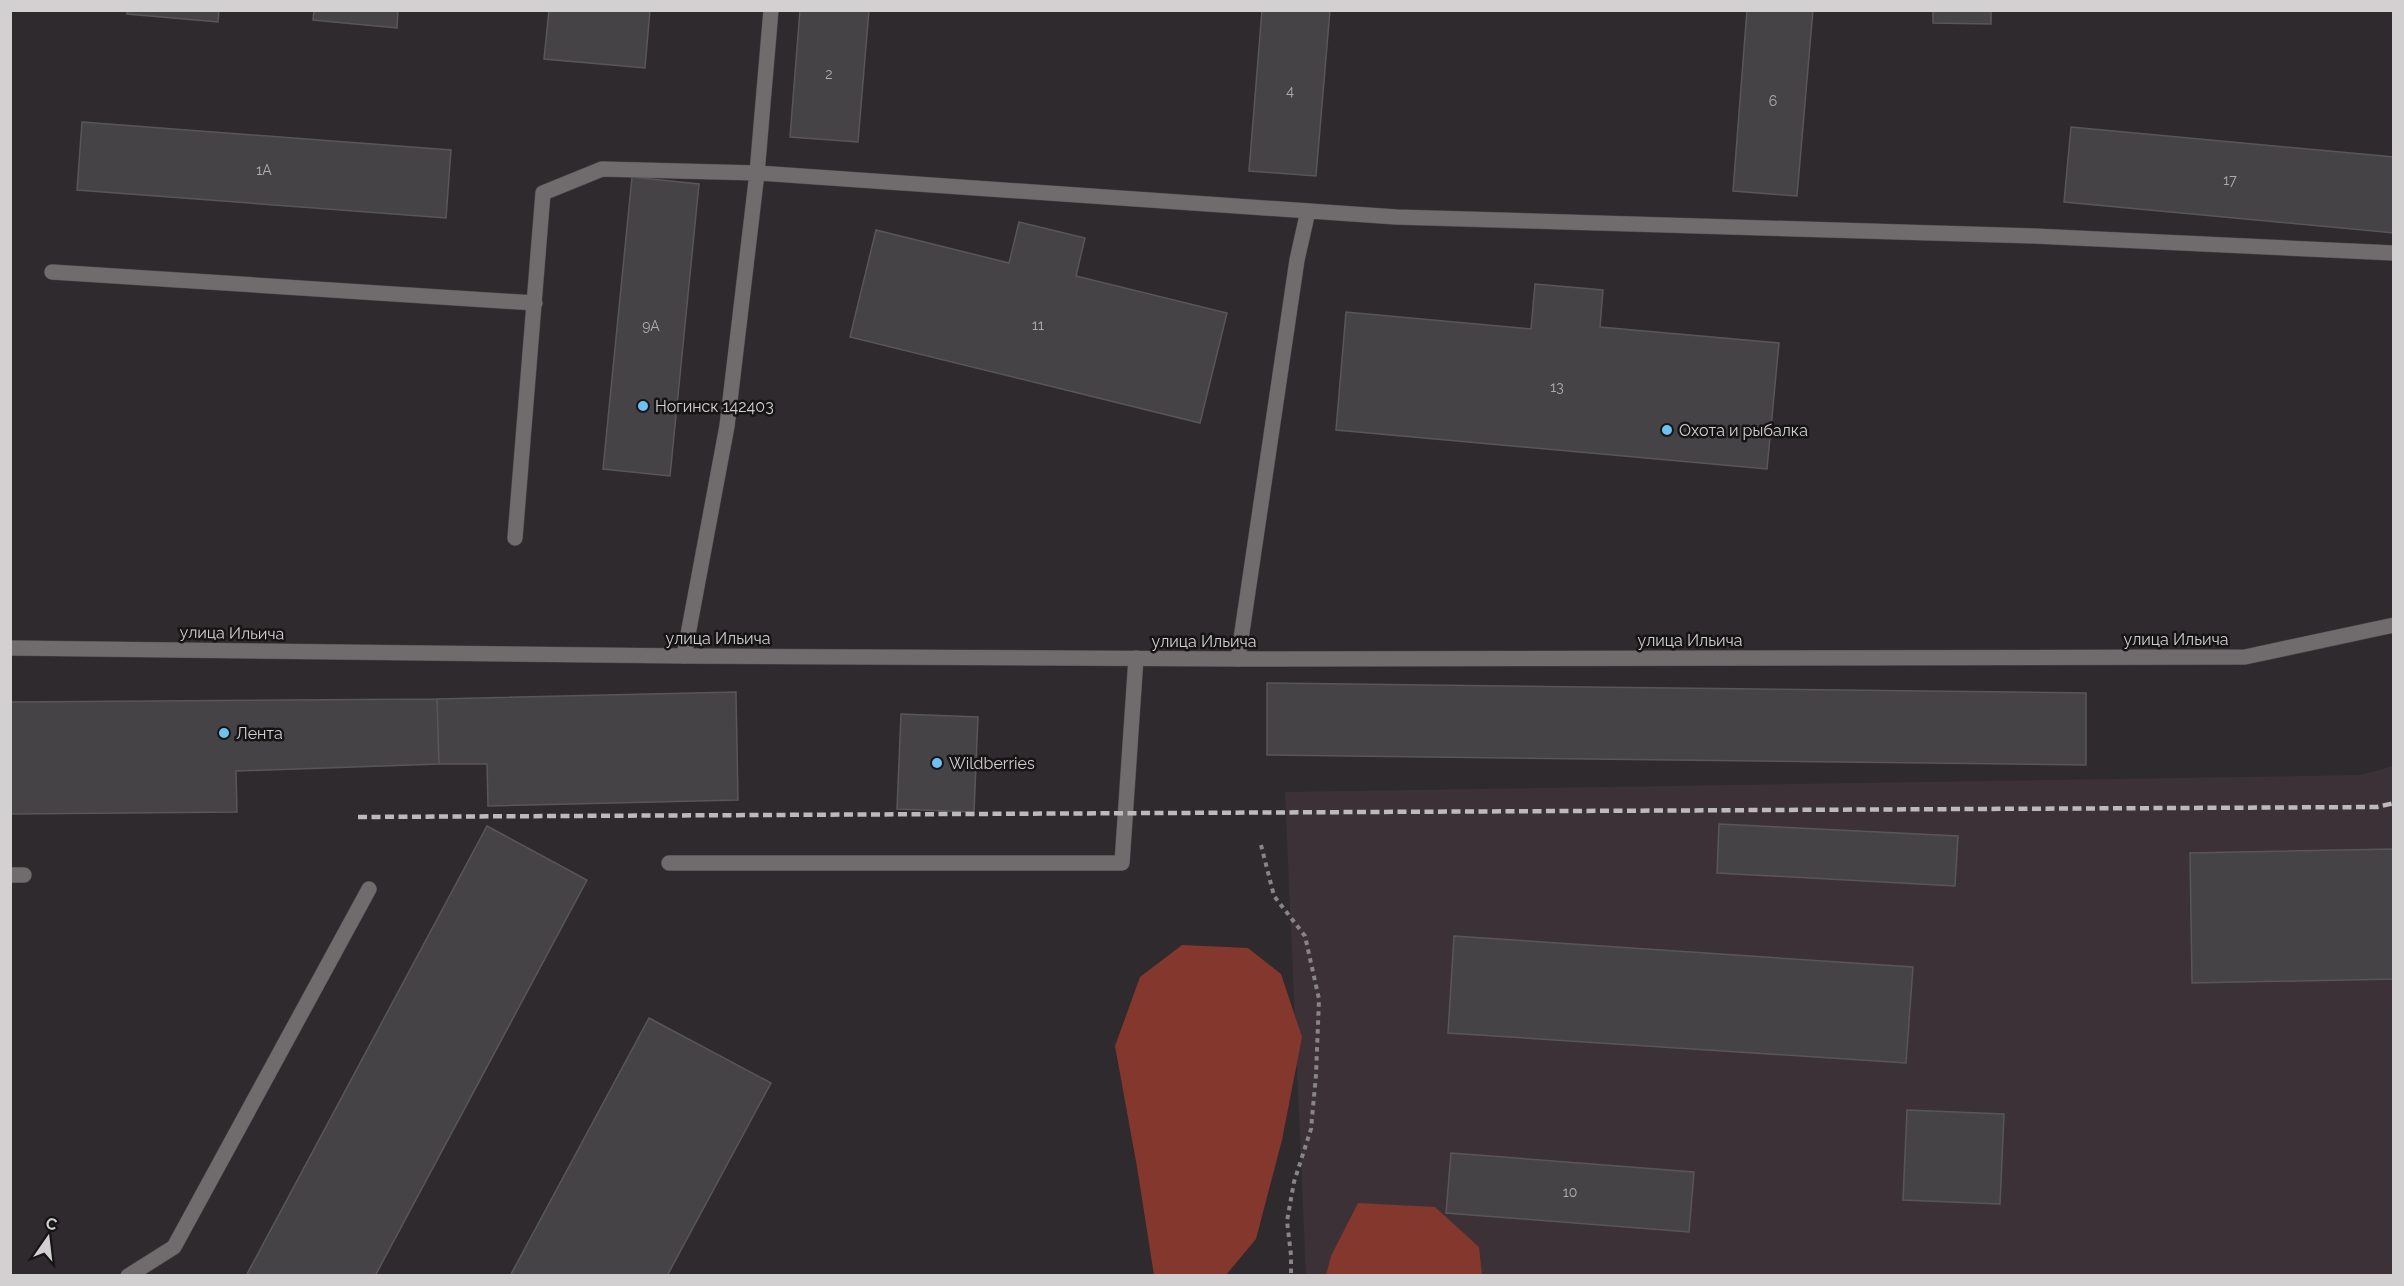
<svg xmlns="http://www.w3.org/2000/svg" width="2404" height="1286" font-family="Raleway,sans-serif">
<rect width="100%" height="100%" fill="#2f2a2d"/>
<!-- built -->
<path fill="#3c3137" d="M2393,766V1275H1306L1285,792L2361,775Z"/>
<!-- green -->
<path fill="#84372c" d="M1182,945L1248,948L1281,974L1302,1037L1282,1140L1256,1239L1226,1275H1154L1137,1167L1115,1046L1140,977Z
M1358,1203L1435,1207L1479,1247L1482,1275H1326L1331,1256Z"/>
<!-- building -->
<path fill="#464346" stroke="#595659" stroke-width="1.5" d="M127,10H219L218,22L127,14Z
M314,10H398L397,28L313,20Z
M549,10H650L645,68L544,59Z
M800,10H869L858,142L790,137Z
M1262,10H1330L1316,176L1249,171Z
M1747,10H1813L1797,196L1733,191Z
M1933,10H1991V24L1933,23Z
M82,122L451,150L446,218L77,190Z
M2071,127L2394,157V233L2064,202Z
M632,177L699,184L670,476L603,469Z
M1019,222L1085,238L1076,276L1227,313L1200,423L850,337L876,230L1009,263Z
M1535,284L1603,290L1600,327L1779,343L1767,469L1336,430L1346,312L1531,329Z
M1267,683L2086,693V765L1267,755Z
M736,692L738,800L488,806L487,764H439L437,699Z
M437,699L439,764L236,771L237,812L10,814V702Z
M901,714L978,717L974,812L897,809Z
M1719,824L1958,836L1955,886L1717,873Z
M487,826L587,880L375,1276H246Z
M2394,849V979L2192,983L2190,853Z
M1454,936L1913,967L1906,1063L1448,1033Z
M649,1018L771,1083L667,1276H510Z
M1907,1110L2004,1114L2000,1204L1903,1200Z
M1451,1153L1694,1172L1689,1232L1446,1213Z"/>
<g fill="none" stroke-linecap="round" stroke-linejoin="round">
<defs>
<path id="service" d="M52,272L535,303
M515,538L543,193L602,169L757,173L1396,217L2034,236L2394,253
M684,656L727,426L757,173L771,10
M1238,659L1297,260L1308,211
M669,863H1122L1136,658
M10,875H24
M128,1276L174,1247L369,889"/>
<path id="secondary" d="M10,648L684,656L1238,659L2245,657L2394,625"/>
</defs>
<!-- service casing -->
<use href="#service" stroke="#4c484a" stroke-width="16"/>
<!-- secondary casing -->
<use href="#secondary" stroke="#4c484a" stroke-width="16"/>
<!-- path -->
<path stroke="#898587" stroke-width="4" stroke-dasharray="4.5 4.5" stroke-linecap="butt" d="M1261,845L1274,896L1305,936L1319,999L1316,1075L1311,1129L1294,1182L1287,1221L1291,1255V1276"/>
<!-- service -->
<use href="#service" stroke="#706b6d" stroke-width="15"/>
<!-- secondary -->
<use href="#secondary" stroke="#706b6d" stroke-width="15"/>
<!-- rail -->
<path stroke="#bdbabc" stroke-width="4.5" stroke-dasharray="9 4.5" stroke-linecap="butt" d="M358,817L2377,807L2394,803"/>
</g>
<!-- markers -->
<g fill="#6ec2f3" stroke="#161415" stroke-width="2">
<circle cx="643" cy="406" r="6"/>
<circle cx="1667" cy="430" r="6"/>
<circle cx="224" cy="733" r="6"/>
<circle cx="937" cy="763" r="6"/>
</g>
<g text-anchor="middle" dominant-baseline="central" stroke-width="5" stroke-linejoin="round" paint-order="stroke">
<!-- number labels -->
<g font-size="14" fill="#b0adaf">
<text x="829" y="74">2</text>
<text x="1290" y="91">4</text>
<text x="1773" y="101">6</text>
<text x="264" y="170">1А</text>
<text x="2230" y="180">17</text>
<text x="1038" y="325">11</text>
<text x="651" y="326">9А</text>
<text x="1557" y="387">13</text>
<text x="1570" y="1192">10</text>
</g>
<!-- poi labels -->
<g font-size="16" fill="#d3d0d2" stroke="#161415" text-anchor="start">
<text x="655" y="406">Ногинск 142403</text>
<text x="1679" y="430">Охота и рыбалка</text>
<text x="236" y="733">Лента</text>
<text x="949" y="763">Wildberries</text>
</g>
<!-- street labels -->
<g font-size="16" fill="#d3d0d2" stroke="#161415">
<text transform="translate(232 633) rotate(1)">улица Ильича</text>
<text x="718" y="638">улица Ильича</text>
<text x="2176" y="639">улица Ильича</text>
<text x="1690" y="640">улица Ильича</text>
<text x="1204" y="641">улица Ильича</text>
</g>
</g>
<!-- border -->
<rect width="2404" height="1286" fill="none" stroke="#d3d0d2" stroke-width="24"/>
<!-- north arrow -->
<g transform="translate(48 1238) rotate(14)" stroke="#161415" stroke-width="4.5" paint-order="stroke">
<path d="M0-4.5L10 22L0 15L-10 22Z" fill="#d3d0d2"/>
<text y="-9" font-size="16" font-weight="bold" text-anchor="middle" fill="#d3d0d2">С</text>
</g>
</svg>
